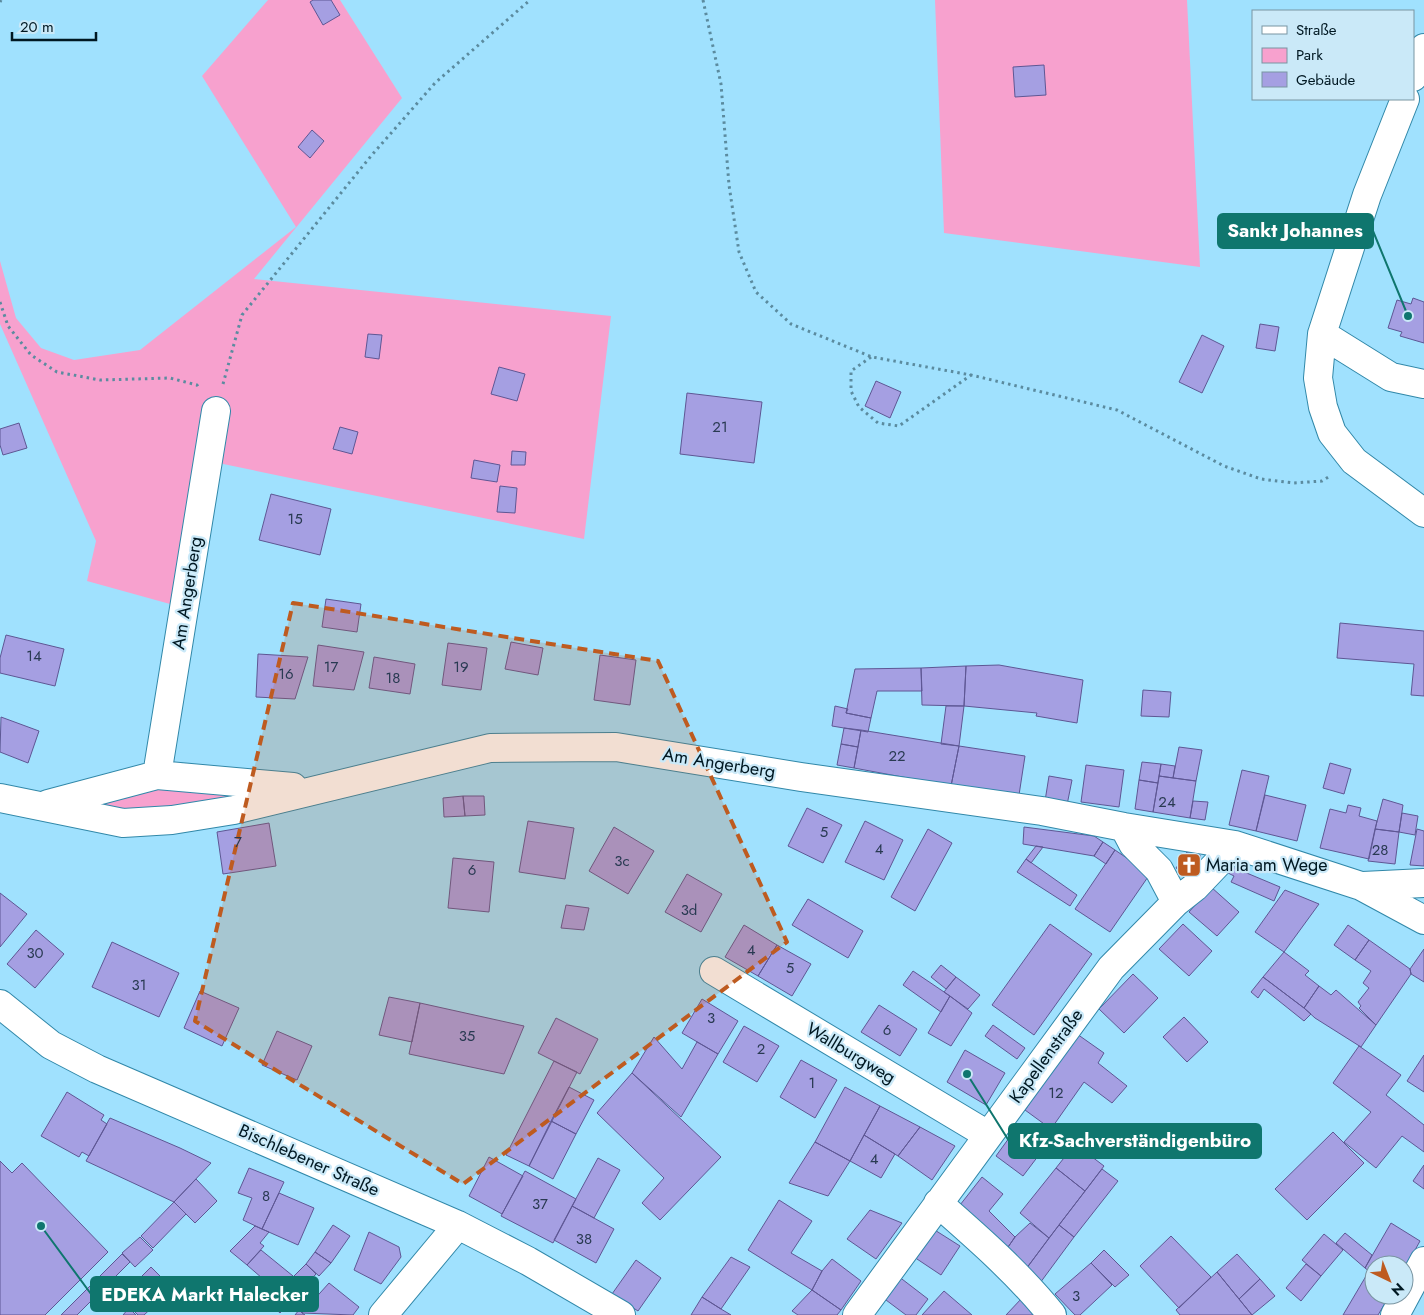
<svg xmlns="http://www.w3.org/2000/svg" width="1424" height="1315" font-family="Jost,sans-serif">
<rect width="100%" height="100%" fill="#a0e1fe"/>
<!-- green -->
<path fill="#f7a1ce" d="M268,0H340L402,98L254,279L611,316L584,539L199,459L170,604L87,581L96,541L0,324V261L16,318L41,348L74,360L140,350L296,227L202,76Z
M935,0H1187L1200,267L944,233Z
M161,786L247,793L241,797C194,804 134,816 89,806Z"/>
<!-- building -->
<path fill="#a59fe2" stroke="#5e5794" d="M313,0H331L340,15L323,25L310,2Z
M1044,65L1046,95L1015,97L1013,67Z
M312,130L324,141L310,158L298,147Z
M1413,298L1424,302V343L1400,336L1402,332L1388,328L1397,300L1411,304Z
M1260,324L1279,327L1275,351L1256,348Z
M368,334L382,335L379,359L365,357Z
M1202,335L1224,346L1202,393L1179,382Z
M499,367L525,374L517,401L491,394Z
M876,381L901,392L890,418L865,406Z
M687,393L762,402L754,463L680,454Z
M19,423L27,448L3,455L0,445V429Z
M340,427L358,432L352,454L333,449Z
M512,451L526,452L525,465H511Z
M474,460L500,465L497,482L471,478Z
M500,486L517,488L515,513L497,512Z
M271,494L331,509L320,555L259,540Z
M326,599L361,604L357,632L322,627Z
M1340,623L1424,631V696L1411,695L1414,664L1337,658Z
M6,635L64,649L55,686L0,673V658Z
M511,642L543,648L538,675L505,669Z
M448,643L487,648L481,690L442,685Z
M318,645L364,652L354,690L313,686Z
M258,654L308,657L295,699L256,697Z
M600,655L636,660L630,705L594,700Z
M374,657L415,664L410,694L369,688Z
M999,665L1083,680L1077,723L1036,716L1037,713L964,706L966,666Z
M966,666L964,706L922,705L921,668Z
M921,668L922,691H877L871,718L846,713L855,669Z
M1143,690L1171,692L1169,717L1141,716Z
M835,706L848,709L846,713L871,718L868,732L832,726Z
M946,706H964L959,746L941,744Z
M1,717L39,731L28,763L0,752Z
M844,728L861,730L858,747L841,744Z
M861,730L959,746L951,786L854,768Z
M841,744L858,747L854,768L837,765Z
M959,746L1025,756L1019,795L951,786Z
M1179,747L1202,750L1196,781L1173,778Z
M1142,762L1161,764L1158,783L1139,780Z
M1330,763L1351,769L1344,794L1323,788Z
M1161,764L1175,766L1173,778L1159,776Z
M1086,765L1124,770L1119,807L1081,802Z
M1242,770L1269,776L1256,831L1229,825Z
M1049,776L1072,780L1067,805L1045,801Z
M1159,776L1196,781L1190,818L1153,812Z
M1139,780L1158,783L1153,812L1135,809Z
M1265,795L1306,805L1297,841L1256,831Z
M463,796H484L485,815L465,816Z
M463,796L465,816L444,817L443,798Z
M1383,799L1403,805L1399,832L1375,829Z
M1193,801L1208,802L1205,820L1190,818Z
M1348,805L1361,808L1359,816L1377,821L1369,859L1320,848L1330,809L1346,813Z
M807,808L842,825L823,863L788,846Z
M1402,813L1418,816L1415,835L1399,832Z
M528,821L574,828L565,879L519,872Z
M865,821L903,840L884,880L845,862Z
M269,823L276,866L223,874L217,832Z
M614,827L654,851L628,894L589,871Z
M1024,827L1094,836L1103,842L1094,856L1023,844Z
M928,829L952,843L915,911L891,897Z
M1375,829L1399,832L1395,864L1368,861Z
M1417,829L1424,831V866L1410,865Z
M1103,842L1115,850L1106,864L1094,856Z
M1036,846L1043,847L1031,863L1026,859Z
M1115,850L1150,874L1110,932L1075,909Z
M1194,851L1200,855L1201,862L1190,877L1176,868L1187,852Z
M453,858L494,862L489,912L448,908Z
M1026,859L1077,895L1070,906L1017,872Z
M1230,866L1280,887L1274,901L1231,882L1234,876L1228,873Z
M687,874L722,894L701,932L665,912Z
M1211,887L1239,912L1217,936L1189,912Z
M1285,890L1319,904L1284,952L1255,932Z
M0,893L27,914L0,947Z
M808,899L863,931L848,958L792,925Z
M566,905L589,908L584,930L561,928Z
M1050,924L1092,954L1034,1035L992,1005Z
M1183,924L1212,951L1189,976L1159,949Z
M744,925L777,945L758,976L725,957Z
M1348,925L1369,940L1355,960L1334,945Z
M36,930L64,954L35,988L7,964Z
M1369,940L1410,969L1411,974L1376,1025L1359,1008L1361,1006L1358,1002L1369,988L1363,983L1371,971L1355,960Z
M112,942L179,973L159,1017L92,987Z
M777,945L811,964L792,996L758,976Z
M1424,949V982L1411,974L1410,969Z
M1284,952L1309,971L1305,975L1319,986L1304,1008L1263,977Z
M941,965L956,977L946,989L931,977Z
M913,971L950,996L941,1012L903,985Z
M1133,974L1158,998L1124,1033L1099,1009Z
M956,977L980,995L968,1009L944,992Z
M1263,977L1304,1008L1311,1014L1304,1021L1264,989L1258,998L1251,992Z
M1319,986L1331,995L1336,990L1376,1025L1361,1047L1315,1018L1304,1008Z
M200,991L239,1008L222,1046L184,1028Z
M950,996L972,1013L951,1046L928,1033Z
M389,997L420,1003L412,1042L379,1035Z
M702,999L738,1021L718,1054L682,1033Z
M420,1003L524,1026L504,1074L409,1054Z
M879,1005L917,1029L900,1056L861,1032Z
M1184,1017L1208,1042L1187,1062L1163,1037Z
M556,1018L598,1039L580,1074L538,1053Z
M993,1025L1025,1048L1017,1059L985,1036Z
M744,1026L779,1046L757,1082L723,1062Z
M277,1031L312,1046L297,1080L262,1065Z
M1077,1034L1104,1053L1098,1063L1127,1086L1112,1103L1084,1082L1051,1129L1025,1110Z
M654,1037L682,1069L697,1042L718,1054L681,1117L632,1073Z
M1359,1046L1401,1075L1386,1095L1424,1125V1152L1402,1136L1376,1168L1344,1142L1371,1112L1333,1083Z
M965,1050L1005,1073L986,1105L947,1082Z
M1424,1055V1092L1407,1081Z
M801,1060L837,1080L815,1118L780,1097Z
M554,1061L577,1072L529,1166L506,1155Z
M632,1073L721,1157L660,1220L642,1203L664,1178L597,1113Z
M569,1087L594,1100L576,1134L551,1121Z
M845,1087L880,1106L850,1161L815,1142Z
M67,1092L104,1115L101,1120L107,1124L89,1156L82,1152L79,1157L41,1136Z
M880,1106L920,1127L898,1156L864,1135Z
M110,1118L180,1148L211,1163L174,1202L86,1161Z
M551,1121L576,1134L553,1179L529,1166Z
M920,1127L955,1146L932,1180L898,1156Z
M1017,1127L1045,1147L1023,1176L996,1156Z
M1333,1132L1364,1163L1307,1220L1275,1189Z
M864,1135L895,1154L881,1178L850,1161Z
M815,1142L850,1161L828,1196L789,1183Z
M1075,1144L1104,1166L1085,1191L1056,1168Z
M489,1157L523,1176L502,1214L469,1196Z
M598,1158L620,1170L594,1218L572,1206Z
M0,1161L12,1173L22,1163L108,1252L45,1315H0Z
M1424,1165V1189L1413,1181Z
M249,1168L284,1182L262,1229L243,1220L252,1198L238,1193Z
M1056,1168L1085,1191L1049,1238L1020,1213Z
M1102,1169L1118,1181L1074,1237L1059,1225Z
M525,1171L576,1199L553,1243L501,1216Z
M982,1177L1003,1194L989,1211L1015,1237L1006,1250L960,1205Z
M196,1179L217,1201L195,1223L174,1202Z
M279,1193L314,1208L298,1245L262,1229Z
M779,1200L812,1221L791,1253L822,1271L812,1290L748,1250Z
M174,1202L186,1214L153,1248L141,1236Z
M572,1206L614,1229L596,1263L554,1240Z
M870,1210L902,1223L876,1259L847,1239Z
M1030,1223L1049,1238L1026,1269L1006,1250L1015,1237Z
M1391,1223L1420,1241L1404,1270V1265H1374V1275L1365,1268Z
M333,1225L350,1236L331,1263L315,1252Z
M1059,1225L1074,1237L1040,1283L1026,1269Z
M255,1226L269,1232L260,1243L264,1246L247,1265L230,1251Z
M930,1227L960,1246L941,1275L911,1255Z
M369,1232L399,1247L401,1257L381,1284L354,1270Z
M1345,1233L1372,1255L1365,1268L1336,1243Z
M1324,1234L1343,1250L1321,1276L1302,1260Z
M1171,1236L1211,1277L1179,1308L1140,1266Z
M140,1237L153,1250L135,1267L122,1253Z
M261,1250L293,1276L278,1292L247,1265Z
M1104,1250L1129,1275L1115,1287L1091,1263Z
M315,1252L331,1263L319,1276L306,1264Z
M122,1254L130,1262L77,1315H61Z
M1237,1254L1260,1279L1239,1299L1217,1272Z
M731,1257L750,1267L721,1309L702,1297Z
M832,1259L861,1281L841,1310L812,1290L822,1271Z
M636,1260L661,1278L638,1311L612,1294Z
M1091,1263L1112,1285L1080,1315H1075L1055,1294Z
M306,1264L316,1274L290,1302L278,1292Z
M1306,1264L1321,1276L1301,1301L1286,1288Z
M151,1267L172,1288L157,1303L136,1282Z
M1369,1271L1374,1275V1295H1390L1378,1315H1343Z
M1217,1272L1252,1315H1180L1176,1310Z
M898,1276L928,1299L916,1315H906L882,1297Z
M1260,1279L1275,1296L1252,1315L1239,1299Z
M329,1283L359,1307L353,1315L302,1313Z
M812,1290L841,1310L837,1315H798L792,1311Z
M944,1291L972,1315H922Z
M147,1292L157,1303L144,1315H138L131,1308Z
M278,1292L290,1302L280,1313L269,1303Z
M702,1297L721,1309L731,1315H691Z
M1022,1298L1035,1311L1032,1315H1006Z
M129,1308L136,1315H123Z
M299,1310L302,1313L305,1315H295Z"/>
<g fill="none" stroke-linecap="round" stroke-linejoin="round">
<defs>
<path id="minor" d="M1413,77L1424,48
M1405,99L1367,195L1322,334L1318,378L1323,407L1332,433L1354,461L1424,513
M1322,334L1391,377L1424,384
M157,775L293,787
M0,798L123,823L172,820L234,810L490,748L616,747L801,777L1042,811L1124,827L1235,845L1361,886L1424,920
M48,804L157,775L216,411
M1124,827L1133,844L1159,870L1176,902
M1363,886L1424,883
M714,971L988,1135
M0,1004L51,1045L97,1069L458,1225L528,1261L621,1315
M938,1203C978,1238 1018,1273 1052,1315
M383,1315L458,1225
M857,1315L1111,968L1176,902L1195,887L1235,845
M1395,1315L1424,1261"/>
</defs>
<!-- minor casing -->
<use href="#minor" stroke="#3188a9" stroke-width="30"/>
<!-- path -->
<path stroke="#5b8b9f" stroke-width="3" stroke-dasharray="2.5 4" stroke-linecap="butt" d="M703,0L721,84L729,185L739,252L756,292L791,324L872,357L971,375L1117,410L1224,466L1261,479L1294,483L1322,481L1330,476
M0,2L1,0
M0,302L8,326L31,355L57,372L100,380L170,378L197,385L199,388
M871,357L851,371V391L859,407L878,423L899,426L971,375
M223,384L242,315L371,156L435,83L530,0"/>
<!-- minor -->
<use href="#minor" stroke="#fff" stroke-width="28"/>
</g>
<!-- marked area -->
<path fill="#be5b20" fill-opacity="0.2" stroke="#be5b20" stroke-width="4" stroke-dasharray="10 6" stroke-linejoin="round" d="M293,603L658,661L787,942L463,1184L195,1021Z"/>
<!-- icons -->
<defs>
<symbol id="church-square" viewBox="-11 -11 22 22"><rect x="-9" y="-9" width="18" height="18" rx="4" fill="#be5b20" stroke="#cae9f8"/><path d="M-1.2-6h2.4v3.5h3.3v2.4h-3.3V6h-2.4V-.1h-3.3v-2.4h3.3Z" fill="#fff"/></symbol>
</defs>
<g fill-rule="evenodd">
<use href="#church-square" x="1175" y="851" width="28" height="28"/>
</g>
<g text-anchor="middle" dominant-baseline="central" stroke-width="4.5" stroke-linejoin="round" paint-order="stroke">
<!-- number labels -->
<g font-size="15" fill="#293a52">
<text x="720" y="427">21</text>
<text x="295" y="519">15</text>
<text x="34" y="656">14</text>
<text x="331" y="667">17</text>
<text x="461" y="667">19</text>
<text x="286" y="674">16</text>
<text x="393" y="678">18</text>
<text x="897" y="756">22</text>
<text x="1167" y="802">24</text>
<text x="824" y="832">5</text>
<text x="238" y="842">7</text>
<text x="879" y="849">4</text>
<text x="1380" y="850">28</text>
<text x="622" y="861">3c</text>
<text x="472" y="870">6</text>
<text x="689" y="910">3d</text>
<text x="751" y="950">4</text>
<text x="35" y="953">30</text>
<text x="790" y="968">5</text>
<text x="139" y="985">31</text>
<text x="711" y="1018">3</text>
<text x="887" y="1030">6</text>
<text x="467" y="1036">35</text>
<text x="761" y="1049">2</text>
<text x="812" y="1083">1</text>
<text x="1056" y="1093">12</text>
<text x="874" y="1159">4</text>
<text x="266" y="1196">8</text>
<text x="540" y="1204">37</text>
<text x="584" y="1239">38</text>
<text x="1076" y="1296">3</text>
</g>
<!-- street labels -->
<g font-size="18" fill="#001822" stroke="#cae9f8">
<text transform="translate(187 593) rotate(-81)">Am Angerberg</text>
<text transform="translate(719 763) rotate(9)">Am Angerberg</text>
<text transform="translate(851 1053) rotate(31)">Wallburgweg</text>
<text transform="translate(1046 1056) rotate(-54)">Kapellenstraße</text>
<text transform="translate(309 1160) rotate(24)">Bischlebener Straße</text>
</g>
<!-- poi labels -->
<g font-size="18" fill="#001822" stroke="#cae9f8" text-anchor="start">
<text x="1206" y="865">Maria am Wege</text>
</g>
</g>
<!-- callouts -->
<path fill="none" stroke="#0f766e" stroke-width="2" d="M1408 316L1373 231M967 1074L1009 1141M41 1226L91 1294"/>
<g fill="#0f766e" stroke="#cae9f8" stroke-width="2">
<circle cx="1408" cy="316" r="5"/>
<circle cx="967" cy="1074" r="5"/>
<circle cx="41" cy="1226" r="5"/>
</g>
<g fill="#0f766e" stroke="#0f766e" stroke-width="2">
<rect x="1218" y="214" width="155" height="34" rx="5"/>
<rect x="1009" y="1124" width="252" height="34" rx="5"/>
<rect x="91" y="1277" width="227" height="34" rx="5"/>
</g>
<g font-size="19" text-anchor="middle" font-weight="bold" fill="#fff">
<text x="1295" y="237">Sankt Johannes</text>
<text x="1135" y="1147">Kfz-Sachverständigenbüro</text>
<text x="205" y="1301">EDEKA Markt Halecker</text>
</g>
<!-- legend -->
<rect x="1252" y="10" width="162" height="90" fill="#cae9f8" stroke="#7995a2"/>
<rect x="1262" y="26" width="25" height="8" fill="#ffffff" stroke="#7995a2"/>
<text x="1296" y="35" font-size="15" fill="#001822">Straße</text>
<rect x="1262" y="48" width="25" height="15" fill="#f7a1ce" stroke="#7995a2"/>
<text x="1296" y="60" font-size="15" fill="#001822">Park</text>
<rect x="1262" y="72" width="25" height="15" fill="#a59fe2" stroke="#7995a2"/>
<text x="1296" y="85" font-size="15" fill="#001822">Gebäude</text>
<!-- north arrow -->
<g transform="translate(1389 1280) rotate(137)"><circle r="24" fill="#cae9f8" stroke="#7995a2"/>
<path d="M0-4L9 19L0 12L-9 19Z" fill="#be5b20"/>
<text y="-8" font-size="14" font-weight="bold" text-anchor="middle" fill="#001822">N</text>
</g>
<!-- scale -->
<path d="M12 32v8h84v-8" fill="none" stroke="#001822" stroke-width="2.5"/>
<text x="20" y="32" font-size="15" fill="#001822" stroke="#cae9f8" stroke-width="4" paint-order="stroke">20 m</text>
</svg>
